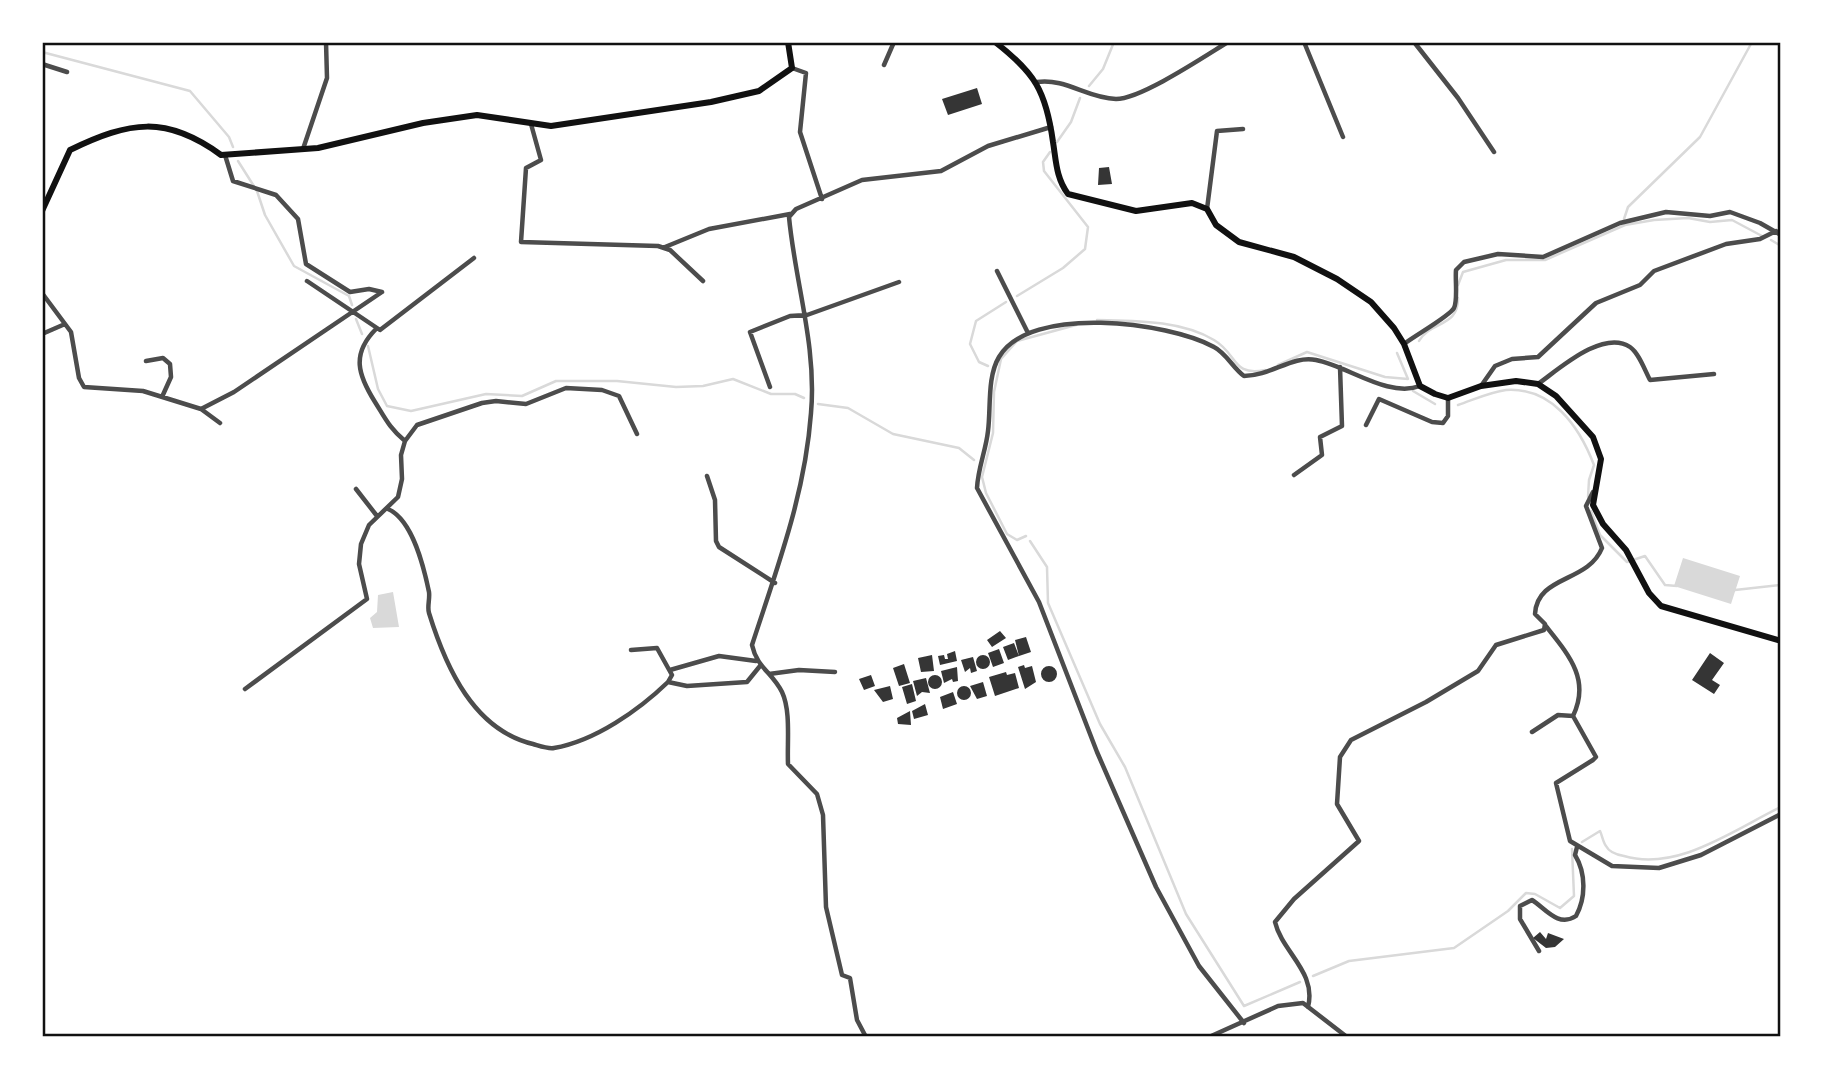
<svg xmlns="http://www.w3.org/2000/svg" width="1823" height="1079" font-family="'Crimson Pro',serif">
<rect width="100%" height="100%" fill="#fff"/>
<!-- water -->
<path fill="#d9d9d9" d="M1683,558L1740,576L1731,604L1674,586Z
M393,592L399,627L373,628L370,618L377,612L378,595Z"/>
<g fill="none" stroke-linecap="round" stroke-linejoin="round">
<!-- stream -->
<path stroke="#d9d9d9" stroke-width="2.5" d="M42,52L190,91L229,137L233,147
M1089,86L1103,69L1114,42
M1057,142L1071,122L1080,98
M238,161L257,191L265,215L294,266L349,296L352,305
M1624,219L1628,207L1700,137L1752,42
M1771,240L1781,246
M1458,285L1463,272L1506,260H1545L1625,225L1654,220L1688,218L1710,222L1732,220L1762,236
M1017,296L1063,268L1085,249L1088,227L1044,171L1043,162L1050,152
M356,319L362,334
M1097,320C1135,321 1180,320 1214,340C1238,354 1232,377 1265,370
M1419,341C1430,321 1459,327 1458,298
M368,346L378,389L387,406L411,411L486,394L522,396L556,381H617L676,387L703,386L733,379L771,394H795L804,398
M1278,365L1307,352L1385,377L1408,379L1397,353
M988,366L979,362L970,344L976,321L1006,302
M1413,391L1435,404
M818,404L848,408L893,434L959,448L974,460
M1458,405C1473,400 1490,392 1506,390C1552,387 1579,426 1594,465L1589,480L1588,497
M1591,511L1600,535L1627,562L1645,556L1665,585L1677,586
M1026,536L1017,540L1007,534L986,493L982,477L993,433L994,392L1001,359L1017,341L1076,325
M1030,541L1047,567L1048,603L1100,724L1125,767L1186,914L1244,1006L1300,982
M1735,590L1781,585
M1582,842L1600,831C1602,835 1603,842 1606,846C1609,852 1618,855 1624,856C1678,872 1735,829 1781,807
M1313,976L1349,961L1454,948L1508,911L1526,893L1535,894L1560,908L1574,896L1572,849"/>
</g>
<!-- building -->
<path fill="#353535" d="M977,88L982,104L948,115L942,99Z
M1109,167L1112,184L1098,185L1099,168Z
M1000,631L1006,638L992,647L987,640Z
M1026,637L1031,652L1019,656L1015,640Z
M1014,643L1019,656L1008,660L1003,647Z
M999,649L1004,663L993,667L988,653Z
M955,651L957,661L940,665L938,656L944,655L945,659H948L947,654Z
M1710,653L1724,663L1712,680L1720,685L1714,694L1692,680Z
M976 662a7 7 0 1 1 14 0a7 7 0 1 1-14 0Z
M932,655L934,671L921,672L918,658Z
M973,657L977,671L971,673L970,668L965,672L961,660Z
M904,664L910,683L899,686L893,668Z
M1024,665L1025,668L1032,666L1036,682L1025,689L1018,667Z
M1041 674a8 8 0 1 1 16 0a8 8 0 1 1-16 0Z
M957,667L958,681L953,682L952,679L944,683L941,671Z
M1006,672L1007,675L1015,673L1019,688L995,696L989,677Z
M928 682a7 7 0 1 1 14 0a7 7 0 1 1-14 0Z
M871,675L875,686L864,690L859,679Z
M926,678L930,693L922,692L917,696L913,681Z
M983,682L987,696L977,699L970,686Z
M912,684L916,701L907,704L902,687Z
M890,686L893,699L883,702L874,690Z
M957 693a7 7 0 1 1 14 0a7 7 0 1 1-14 0Z
M953,692L957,704L943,709L940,697Z
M925,704L928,715L914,719L912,711Z
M910,711L911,725L898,724L897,718Z
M1540,932L1546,939L1548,933L1564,939L1555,947L1546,948L1533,938Z"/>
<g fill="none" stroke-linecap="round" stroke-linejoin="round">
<!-- minor -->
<path stroke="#4c4c4c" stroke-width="4.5" d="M1304,42L1343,137
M1414,42L1458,98L1494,152
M42,64L67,72
M884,65L894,42
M792,68L806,73L800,132L822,199
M1037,82C1066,78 1087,98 1116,99C1141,99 1205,56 1228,42
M531,124L541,160L526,168L521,242L658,246L670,250L703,281
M303,149L327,78L326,42
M225,155L233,181L276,195L298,219L306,264L350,292L369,289L382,292
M1207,209L1217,131L1243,129
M665,247L709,229L790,214
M997,271L1028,333
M307,281L380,330L474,258
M42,293L71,332L79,378L84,387L143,391L201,409L220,423
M376,329C351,354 358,375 375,402C385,418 390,429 405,441
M42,334L65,324
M1404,344C1414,336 1450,316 1454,308C1458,300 1455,280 1456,270L1464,262L1498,254L1543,257L1620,223L1666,212L1710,216L1730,212L1760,223L1781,235
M146,361L163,358L170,364L171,377L162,397
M1538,384C1559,369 1603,329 1630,347C1639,353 1645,371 1650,380L1714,374
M1481,386L1495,366L1512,359L1538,357L1596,303L1640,285L1654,271L1726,244L1760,239L1776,231
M770,387L750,332L790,316L807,315L899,282
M201,409L234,392L382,292
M1366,425L1379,399L1432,422L1443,423L1448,416V398
M1294,475L1322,455L1320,437L1342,426L1340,367
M707,476L715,500L716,541L719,547L775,583
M356,489L377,516
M388,509C413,520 424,568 429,592C430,599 427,607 429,613C446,668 474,730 533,744C540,746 548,749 554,748C595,741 639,710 668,682L687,686L747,682L760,666
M1545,625C1568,654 1591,679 1573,716
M631,650L657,648L672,675L668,682
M670,670L719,656L756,661
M769,674L799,670L835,672
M245,689L367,599L359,564L361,544L369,525L398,497L402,479L401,455L405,441L417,425L482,403L496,401L526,404L566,388L602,390L619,396L637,434
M1532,732L1558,715L1573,716L1596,757L1593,760L1556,783L1570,841L1612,866L1659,868L1701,855L1781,814
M1539,951L1520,919V906L1532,900C1545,908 1558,928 1576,916C1586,898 1586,873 1575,855L1577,847
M1308,1007C1317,972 1282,952 1275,922L1294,899L1359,841L1337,804L1340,757L1351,740L1426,702L1478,671L1496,645L1544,630L1545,624L1535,614C1537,575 1588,583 1602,548L1586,506L1593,492
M1244,1023L1199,966L1156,887L1097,752L1039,602L977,488C978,468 986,450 988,431C991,408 987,377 999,357C1030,304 1168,322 1214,347C1226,353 1233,368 1244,376C1271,376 1292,355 1316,360C1348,366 1388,398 1420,386
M866,1037L857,1020L850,978L842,975L826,907L823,815L817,794L788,764C787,742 791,711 782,692C772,672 757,668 752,645C777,568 805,495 811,413C817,346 795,282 789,217L796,209L862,180L941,171L988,146L1051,127
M1209,1037L1278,1006L1303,1003L1347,1037"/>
<!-- secondary -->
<path stroke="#111" stroke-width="6" d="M995,42C1035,73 1046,91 1053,142C1056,160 1056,178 1068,194L1136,211L1192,203L1207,209L1216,225L1239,242L1294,257L1337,279L1371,302L1394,328L1404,344L1420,386L1435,394L1448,398L1481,386L1516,381L1538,384L1556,396L1593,437L1601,459L1593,505L1603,524L1626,550L1649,593L1661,606L1781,641
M42,211L70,150C130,121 166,115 221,155L318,148L423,123L477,115L551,126L711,102L759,91L792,68L788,42"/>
</g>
<!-- border -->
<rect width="1823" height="1079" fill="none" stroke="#ffffff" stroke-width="88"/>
<rect x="44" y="44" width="1735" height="991" fill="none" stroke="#111" stroke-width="2.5"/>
</svg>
